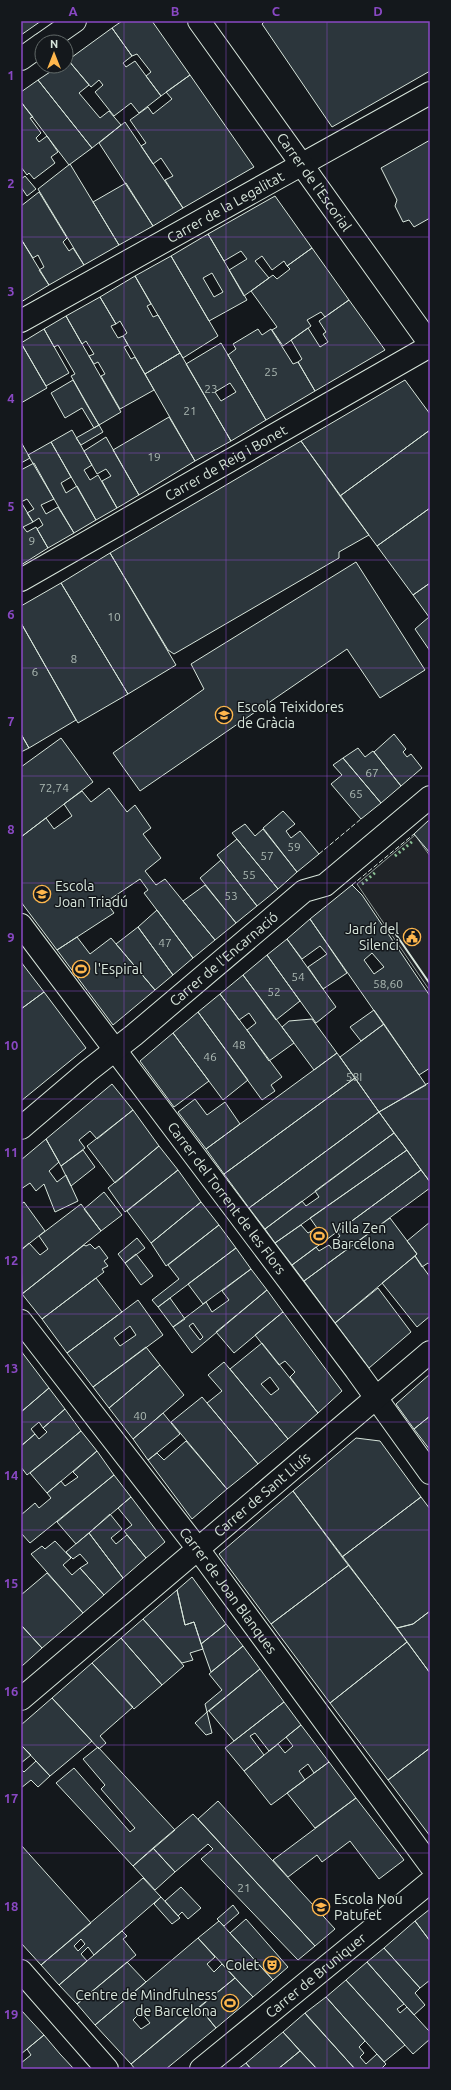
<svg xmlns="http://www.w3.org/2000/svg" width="451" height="2090" font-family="Ubuntu,sans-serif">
<rect width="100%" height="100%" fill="#14181c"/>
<!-- green -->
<path fill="#202428" stroke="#939e99" d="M415,835L430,856V991L357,884Z"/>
<!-- building -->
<path fill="#2c363c" stroke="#d8e6dc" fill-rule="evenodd" d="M21,21H41L21,35Z
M122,21H152L190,75L161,96L146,76L151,72L137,54L132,56L112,28Z
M265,21H430V71L332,127L262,24Z
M112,28L132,56L123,63L126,67L135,61L161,96L139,113L131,103L114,116L95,92L103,85L99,80L91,87L68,60Z
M68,60L89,85L79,93L100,118L109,111L121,125L92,148L38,80L59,66H66Z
M190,75L254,167L183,208L165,180L173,176L161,158L153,164L141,146L146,143L130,120L148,107L153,114L172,99L166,92Z
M38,80L92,148L69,165L21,102V92Z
M21,102L33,117L30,118L41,133L36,138L39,142L47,136L58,152L51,157L55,163L34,179L29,173L27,175L21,167Z
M125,122L183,208L153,226L99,143Z
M430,140V218L414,227L409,220L403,222L395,206L397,200L381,168Z
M70,164L119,245L84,265L38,189Z
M25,176L36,189L27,196L21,187V179Z
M126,183L153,226L119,245L93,202Z
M39,192L67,238L63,242L69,251L73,248L84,265L49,285L39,270L44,267L38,255L33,258L21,239V206Z
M275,196L312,248L287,266L284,261L272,270L262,256L255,261L269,278L244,296L229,270L247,259L241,251L224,261L208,234Z
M208,234L247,300L209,321L171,256ZM212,273L223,292L214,297L203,278Z
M21,239L49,285L21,302Z
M312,248L349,300L325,317L321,312L307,320L311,326L283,346L272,330L277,327L251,291L273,275L277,279L290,269L287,266Z
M171,256L218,336L183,358L135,276Z
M135,276L151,304L147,306L153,317L158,315L180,353L145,374L123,336L127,333L120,321L116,324L100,297Z
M100,297L116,324L111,326L112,328L118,338L123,336L128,345L124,347L131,359L135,357L154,390L120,409L101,376L105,374L98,362L94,364L89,356L94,354L86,341L82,344L66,316Z
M349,300L385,350L315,391L298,362L302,359L291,340L308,328L320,347L328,342L323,334L326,332L319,321Z
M66,316L121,412L99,425L71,376L75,374L58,345L54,347L44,329Z
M44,329L69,373L46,386L21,343Z
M258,329L262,335L271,329L293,364L298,362L315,391L266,420L228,355L236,349L233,344Z
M21,343L47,388L21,403Z
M221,343L266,420L231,441L186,364ZM230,383L236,392L221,401L215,392Z
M180,353L231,441L195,461L145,374Z
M73,380L87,405L99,425L94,428L82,408L65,418L51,393Z
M405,380L430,414V430L340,496L301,441Z
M169,417L195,461L139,495L113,450Z
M99,425L103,432L81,445L76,438Z
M72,430L92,465L84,470L90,480L98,475L117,508L96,520L51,442Z
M430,430V508L377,546L340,496Z
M106,437L139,495L117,508L102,481L111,476L106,469L97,474L84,451Z
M301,441L369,535L339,552V558L174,654L168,650L110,553Z
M21,442L30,458L21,463Z
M51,442L71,477L61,483L66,493L77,486L96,520L74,533L28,455Z
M34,463L54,499L41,505L46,514L58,507L74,533L48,548L37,529L43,525L39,518L33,522L27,513L34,509L27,499L21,502V470Z
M21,502L33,522L23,527L27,532L36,527L48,548L21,565Z
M430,508V583L413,595L377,546Z
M110,553L176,665L128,694L61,583Z
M356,562L425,670L380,698L347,649L140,791L113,753L204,689L191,664Z
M61,583L128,694L78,723L21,623V606Z
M430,583V651L415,629L429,617L413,595Z
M21,623L76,720L29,748L21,734Z
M21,734L29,748L21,752Z
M394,734L406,749L403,752L407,757L411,754L422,768L401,786L374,752Z
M61,738L93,782L21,837V767Z
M358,748L365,757L373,751L401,786L381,803L343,758Z
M343,758L381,803L361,819L331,784L342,775L333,765Z
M109,788L127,812L135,805L151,828L143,834L161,858L145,871L156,885L165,879L215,940L193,958L144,893L148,890L140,879L106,902L114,913L57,950L21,902V837L46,818L54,829L72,816L64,804L82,791L91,802Z
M283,811L295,824L286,831L291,838L300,831L319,854L297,872L263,828Z
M429,820H430V853L414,834Z
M245,824L255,836L263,829L297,872L278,889L232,833Z
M237,839L278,889L257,906L217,855Z
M221,860L257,906L236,923L200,878Z
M205,885L236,923L215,940L183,901Z
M352,885L362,895L430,996V1068L419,1075L310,919ZM372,953L384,967L374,974L364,960Z
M157,910L193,958L173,975L138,927Z
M310,919L347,973L323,989L308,967L327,954L320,946L302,959L287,939Z
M138,927L173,975L155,990L116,944Z
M77,937L90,954L111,938L155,990L113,1025L57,950Z
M287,939L336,1007L316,1023L267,955Z
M267,955L300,1001L276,1020L243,975Z
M21,962L44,992L21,1009Z
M243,975L294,1043L269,1061L247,1030L256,1023L249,1013L239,1020L220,994Z
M44,992L86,1048L21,1101V1009Z
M220,994L282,1077L271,1085L275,1091L262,1100L198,1012Z
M374,1010L384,1024L361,1041L350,1027Z
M198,1012L248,1080L223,1100L173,1033Z
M312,1019L337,1053L314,1070L282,1027L289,1021Z
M384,1024L426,1085L379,1112L340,1057Z
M173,1033L209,1081L174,1107L140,1061Z
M337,1053L355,1078L224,1174L206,1149Z
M355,1078L379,1112L249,1208L224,1174Z
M430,1082V1182L379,1112Z
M112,1084L133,1110L97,1139L90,1131L79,1140L85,1148L61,1166L46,1139Z
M195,1099L207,1115L225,1102L240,1124L206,1149L178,1112Z
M133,1110L159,1146L115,1183L87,1146Z
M379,1112L394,1133L265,1229L249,1208Z
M394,1133L407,1150L275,1243L265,1229L302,1201L306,1206L319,1197L315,1191Z
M46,1139L59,1162L49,1171L57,1182L66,1175L78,1201L55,1212L44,1184L36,1191L30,1183L21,1189V1160Z
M159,1146L178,1170L125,1212L108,1188Z
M83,1150L95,1167L71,1186L61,1166Z
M407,1150L421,1170L292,1265L275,1243L301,1225L308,1233L317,1228L310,1218Z
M178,1170L201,1202L151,1243L127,1211Z
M421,1170L430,1182V1188L304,1281L292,1265L316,1247L319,1251L329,1245L333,1250L339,1246L335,1240L340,1236L337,1232Z
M104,1192L122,1215L101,1231L84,1209Z
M24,1202L45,1231L21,1250V1204Z
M201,1202L219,1225L166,1266L151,1243Z
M81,1204L101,1231L22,1294L21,1250L29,1243L40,1255L48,1249L39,1236Z
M390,1218L417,1254L335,1323L304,1281Z
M430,1222V1265L428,1263L422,1267L415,1256L417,1254L407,1241Z
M219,1225L236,1248L158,1307L152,1300L179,1279L168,1265Z
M137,1238L145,1248L125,1263L118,1254Z
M90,1244L95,1249L99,1246L108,1258L104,1261L108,1266L102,1269L104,1272L42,1319L22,1294L84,1245L86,1246Z
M236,1248L251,1269L203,1304L188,1284Z
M136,1254L153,1276L141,1285L125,1263Z
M415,1256L430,1277V1316L417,1327L382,1283Z
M251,1269L267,1290L192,1353L173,1327L206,1302L212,1312L229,1300L222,1291ZM193,1323L203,1337L200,1340L189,1326Z
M96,1278L122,1312L67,1353L42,1319Z
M378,1288L411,1332L369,1368L335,1323Z
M267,1290L283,1312L234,1353L216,1332Z
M170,1298L185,1319L173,1327L158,1307Z
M138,1300L163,1335L93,1387L67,1353ZM130,1326L136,1335L120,1346L114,1338Z
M283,1312L342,1391L318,1413L290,1377L295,1372L285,1361L279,1365L255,1335Z
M262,1343L318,1413L288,1439L230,1369ZM270,1377L279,1389L271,1395L261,1384Z
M146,1347L160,1365L109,1408L93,1387Z
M21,1351L49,1388L21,1412Z
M224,1362L288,1439L258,1464L207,1403L222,1391L208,1375Z
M160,1365L184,1395L133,1439L109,1408Z
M430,1374V1416L414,1429L396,1404Z
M49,1388L65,1409L43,1428L39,1422L31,1429L35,1434L21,1446V1412Z
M202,1397L258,1464L227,1489L171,1422Z
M65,1409L81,1431L27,1475L21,1467V1446L35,1434L39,1439L47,1432L43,1428Z
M163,1413L180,1434L148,1460L133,1439Z
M430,1416V1450L414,1429Z
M81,1431L97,1451L47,1493L30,1473Z
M356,1438L380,1441L421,1497L342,1557L293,1491Z
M186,1441L227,1489L192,1519L148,1460L157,1453L164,1460Z
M97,1451L114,1475L30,1543L21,1533V1515L35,1503L39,1508L51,1498L47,1493L61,1481L65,1486L78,1477L73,1472Z
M114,1475L131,1497L76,1544L57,1522Z
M293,1491L349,1565L271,1624L219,1554Z
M131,1497L165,1542L146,1558L124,1531L132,1525L118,1508Z
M421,1497L430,1509V1611L413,1624L397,1628L342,1557Z
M110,1514L122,1529L111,1538L116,1544L127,1535L146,1558L123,1578L89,1533Z
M89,1533L123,1578L104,1595L80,1568L88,1563L80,1554L73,1559L66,1552Z
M55,1541L71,1558L63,1565L72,1575L80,1568L104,1595L83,1613L31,1554L42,1546L45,1549Z
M349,1565L407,1642L330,1703L271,1624Z
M47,1573L83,1613L42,1648L21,1625V1595Z
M192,1577L226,1624L201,1644L194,1622L185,1625L177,1590Z
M177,1590L185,1625L194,1622L203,1649L190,1653L193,1660L182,1663L143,1619Z
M430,1611V1673L397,1628L413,1624Z
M143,1619L184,1666L162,1685L121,1638Z
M226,1624L243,1646L211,1672L201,1644Z
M21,1625L42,1648L22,1666L21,1665Z
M121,1638L162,1685L134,1709L92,1663Z
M407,1642L430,1673V1748L388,1780L330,1703Z
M243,1646L260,1669L207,1712L205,1704L222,1690L209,1674Z
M92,1663L133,1707L100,1736L106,1743L99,1749L52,1698Z
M260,1669L284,1702L234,1741L209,1711Z
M52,1698L92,1741L50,1776L21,1745V1725Z
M284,1702L301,1725L269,1751L255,1733L250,1736L264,1755L244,1771L225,1748Z
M207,1712L212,1733L206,1735L195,1723Z
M301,1725L329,1762L314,1773L308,1764L299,1771L305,1780L271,1805L244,1771L278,1744L285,1753L293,1746L286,1737Z
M21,1745L31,1755L21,1763Z
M98,1747L175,1830L133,1866L56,1783L74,1768L130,1832L135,1828L101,1789L105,1785L83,1759Z
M430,1748V1836L388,1780Z
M36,1761L50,1776L38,1787L31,1780L21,1788V1769L24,1772Z
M329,1762L356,1798L315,1828L287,1793Z
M356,1798L404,1860L379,1879L350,1841L322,1862L317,1855L288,1877L273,1860Z
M218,1801L335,1929L315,1946L198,1819Z
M193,1814L315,1946L298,1960L201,1859L213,1849L208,1844L175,1872L153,1848Z
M21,1845L91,1923L41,1965L21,1943Z
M153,1848L175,1872L155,1890L133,1866Z
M143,1878L161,1897L94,1955L88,1947L81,1954L87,1961L59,1985L41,1965ZM81,1939L85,1944L78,1951L74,1946Z
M181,1887L201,1908L188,1919L182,1912L178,1916L165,1901Z
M161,1897L180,1918L172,1924L154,1904Z
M233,1905L239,1913L224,1926L217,1919Z
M430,1909V1941L415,1921Z
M246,1919L288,1967L273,1980L230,1933Z
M219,1921L273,1980L253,1997L198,1938Z
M415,1921L430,1941V1980L420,1988L384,1948Z
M122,1931L127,1936L123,1939L136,1955L77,2004L59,1985Z
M198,1938L215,1957L207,1964L214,1972L222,1964L235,1978L131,2064L95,2025ZM141,2012L150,2023L141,2029L133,2020Z
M384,1948L420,1988L415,1993L425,2005L414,2015L367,1962Z
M127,1962L146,1982L95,2025L77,2004Z
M367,1962L404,2004L397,2009L400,2013L407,2007L429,2031L430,2030V2039L413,2054L346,1980Z
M235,1978L253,1997L216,2028L199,2007Z
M346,1980L405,2045L384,2062L326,1997Z
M326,1997L365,2041L359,2047L364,2053L360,2057L366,2064L377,2054L386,2064L381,2069H355L305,2013Z
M199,2007L216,2028L166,2069H135L131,2064Z
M21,2010L44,2035L21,2054Z
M305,2013L308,2017L355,2069H317L283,2032Z
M283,2032L300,2051L278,2069H251L246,2063Z
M44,2035L60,2054L74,2069H21V2063L31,2055L27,2049Z
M300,2051L317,2069H278Z
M246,2063L251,2069H238Z"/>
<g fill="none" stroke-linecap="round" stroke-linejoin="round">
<defs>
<g id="street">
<path d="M45,42L75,21"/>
<path d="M21,59L42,44"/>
<path id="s1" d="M21,321L430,93"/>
<path id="s2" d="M21,580L430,346"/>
<path id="s3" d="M21,925L356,1370L430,1473"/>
<path id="s4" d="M21,1128L88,1071L134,1035L304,891L325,885L430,797"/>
<path id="s5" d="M21,1321L198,1549L430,1865"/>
<path id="s6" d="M21,1699L430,1352"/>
<path d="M21,1971L107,2069"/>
<path id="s7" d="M201,2069L430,1882"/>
</g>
<g id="secondary">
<path id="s8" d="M199,21L430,344"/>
</g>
</defs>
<!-- street casing -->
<use href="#street" stroke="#d8e6dc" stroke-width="24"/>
<!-- secondary casing -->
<use href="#secondary" stroke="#d8e6dc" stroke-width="24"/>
<!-- street -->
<use href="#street" stroke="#14181c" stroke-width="22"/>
<!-- secondary -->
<use href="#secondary" stroke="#14181c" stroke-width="22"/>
<!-- hedge -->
<path stroke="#8ac095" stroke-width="3" stroke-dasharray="2 3" stroke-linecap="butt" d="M395,856L413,841
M362,884L377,871"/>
<!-- fence -->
<path stroke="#d8e6dc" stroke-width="1" stroke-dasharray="5 2" stroke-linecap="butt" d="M319,854L361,819
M352,885L414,834"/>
<!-- wall -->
<path stroke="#d8e6dc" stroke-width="2" d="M395,933L430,984"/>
</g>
<!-- grid -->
<path fill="none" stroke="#8948c3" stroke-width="1" stroke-opacity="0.55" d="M124,21V2069M226,21V2069M327,21V2069M21,130H430M21,237H430M21,345H430M21,453H430M21,560H430M21,668H430M21,776H430M21,883H430M21,991H430M21,1099H430M21,1207H430M21,1314H430M21,1422H430M21,1530H430M21,1637H430M21,1745H430M21,1853H430M21,1960H430"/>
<!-- icons -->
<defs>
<symbol id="school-ring" viewBox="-11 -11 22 22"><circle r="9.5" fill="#14181c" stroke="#ffb74d" stroke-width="1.5"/><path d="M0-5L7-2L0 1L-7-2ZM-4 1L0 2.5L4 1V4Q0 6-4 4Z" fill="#ffb74d"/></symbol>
<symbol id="civic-ring" viewBox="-11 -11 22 22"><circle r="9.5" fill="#14181c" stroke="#ffb74d" stroke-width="1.5"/><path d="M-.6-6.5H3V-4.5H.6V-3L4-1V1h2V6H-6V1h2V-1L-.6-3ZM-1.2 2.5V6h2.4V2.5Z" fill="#ffb74d"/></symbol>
<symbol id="stadium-ring" viewBox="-11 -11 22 22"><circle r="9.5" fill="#14181c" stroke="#ffb74d" stroke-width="1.5"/><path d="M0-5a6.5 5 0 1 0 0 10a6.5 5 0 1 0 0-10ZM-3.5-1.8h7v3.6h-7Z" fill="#ffb74d"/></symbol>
<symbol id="theatre-ring" viewBox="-11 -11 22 22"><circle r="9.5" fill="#14181c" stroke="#ffb74d" stroke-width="1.5"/><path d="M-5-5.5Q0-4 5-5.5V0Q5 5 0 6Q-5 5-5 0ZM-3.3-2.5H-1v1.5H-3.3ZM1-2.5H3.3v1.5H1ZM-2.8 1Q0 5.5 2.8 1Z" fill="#ffb74d"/></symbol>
</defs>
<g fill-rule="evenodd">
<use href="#school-ring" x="214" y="705" width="20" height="20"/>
<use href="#school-ring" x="32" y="884" width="20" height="20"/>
<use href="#civic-ring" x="402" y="927" width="20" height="20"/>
<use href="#stadium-ring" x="71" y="959" width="20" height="20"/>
<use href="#stadium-ring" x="309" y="1226" width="20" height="20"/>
<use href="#school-ring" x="311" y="1897" width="20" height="20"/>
<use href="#theatre-ring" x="262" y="1955" width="20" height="20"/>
<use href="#stadium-ring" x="220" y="1993" width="20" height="20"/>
</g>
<g text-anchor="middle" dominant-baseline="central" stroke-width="3" stroke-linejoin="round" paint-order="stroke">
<!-- number labels -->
<g font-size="12" fill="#adbab4">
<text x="271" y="371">25</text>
<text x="211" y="388">23</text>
<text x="190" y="410">21</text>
<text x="154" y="456">19</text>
<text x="32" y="540">9</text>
<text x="114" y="616">10</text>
<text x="74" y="658">8</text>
<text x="35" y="671">6</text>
<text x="372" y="772">67</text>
<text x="54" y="787">72,74</text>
<text x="356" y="793">65</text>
<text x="294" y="846">59</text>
<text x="267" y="855">57</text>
<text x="249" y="874">55</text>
<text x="231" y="895">53</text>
<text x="165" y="942">47</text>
<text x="298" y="976">54</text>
<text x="388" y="983">58,60</text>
<text x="274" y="991">52</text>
<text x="239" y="1044">48</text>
<text x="210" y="1056">46</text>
<text x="354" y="1076">58I</text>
<text x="140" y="1415">40</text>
<text x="244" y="1887">21</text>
</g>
<!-- street labels -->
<g font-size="14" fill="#d8e6dc" stroke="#14181c">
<text stroke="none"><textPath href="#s8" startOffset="198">Carrer de l'Escorial</textPath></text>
<text stroke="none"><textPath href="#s1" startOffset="234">Carrer de la Legalitat</textPath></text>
<text stroke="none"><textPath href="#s2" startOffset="236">Carrer de Reig i Bonet</textPath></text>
<text stroke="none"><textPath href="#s4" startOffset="264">Carrer de l'Encarnació</textPath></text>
<text stroke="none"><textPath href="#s3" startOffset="342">Carrer del Torrent de les Flors</textPath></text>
<text stroke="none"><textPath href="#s6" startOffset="316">Carrer de Sant Lluís</textPath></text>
<text stroke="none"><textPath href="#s5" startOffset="340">Carrer de Joan Blanques</textPath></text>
<text stroke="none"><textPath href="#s7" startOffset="148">Carrer de Bruniquer</textPath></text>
</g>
<!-- poi labels -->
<g font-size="14" fill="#d8e6dc" stroke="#14181c" text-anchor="start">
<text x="237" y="707">Escola Teixidores<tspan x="237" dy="16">de Gràcia</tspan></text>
<text x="55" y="886">Escola<tspan x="55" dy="16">Joan Triadú</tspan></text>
<text x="399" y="929" text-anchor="end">Jardí del<tspan x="399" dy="16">Silenci</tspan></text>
<text x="94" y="969">l'Espiral</text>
<text x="332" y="1228">Villa Zen<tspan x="332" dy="16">Barcelona</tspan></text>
<text x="334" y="1899">Escola Nou<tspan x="334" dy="16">Patufet</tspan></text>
<text x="259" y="1965" text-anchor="end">Colet</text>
<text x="217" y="1995" text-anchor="end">Centre de Mindfulness<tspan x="217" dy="16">de Barcelona</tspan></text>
</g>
</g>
<!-- border -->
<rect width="451" height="2090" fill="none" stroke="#14181c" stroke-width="44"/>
<!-- north arrow -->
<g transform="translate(54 54)"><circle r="19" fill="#14181c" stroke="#626a69"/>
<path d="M0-3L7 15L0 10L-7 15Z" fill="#ffb74d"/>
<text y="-6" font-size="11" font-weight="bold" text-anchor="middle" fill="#d8e6dc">N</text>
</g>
<rect x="22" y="22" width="407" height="2046" fill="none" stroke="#8948c3" stroke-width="1.5"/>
<g font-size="13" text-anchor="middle" font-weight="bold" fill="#8948c3">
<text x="73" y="16">A</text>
<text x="175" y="16">B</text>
<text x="276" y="16">C</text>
<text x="378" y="16">D</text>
<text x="11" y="80">1</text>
<text x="11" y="188">2</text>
<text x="11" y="296">3</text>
<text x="11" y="403">4</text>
<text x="11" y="511">5</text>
<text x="11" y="619">6</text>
<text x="11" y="726">7</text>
<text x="11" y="834">8</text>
<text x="11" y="942">9</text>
<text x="11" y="1050">10</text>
<text x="11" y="1157">11</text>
<text x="11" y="1265">12</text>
<text x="11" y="1373">13</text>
<text x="11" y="1480">14</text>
<text x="11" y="1588">15</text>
<text x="11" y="1696">16</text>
<text x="11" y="1803">17</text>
<text x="11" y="1911">18</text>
<text x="11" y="2019">19</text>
</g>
</svg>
